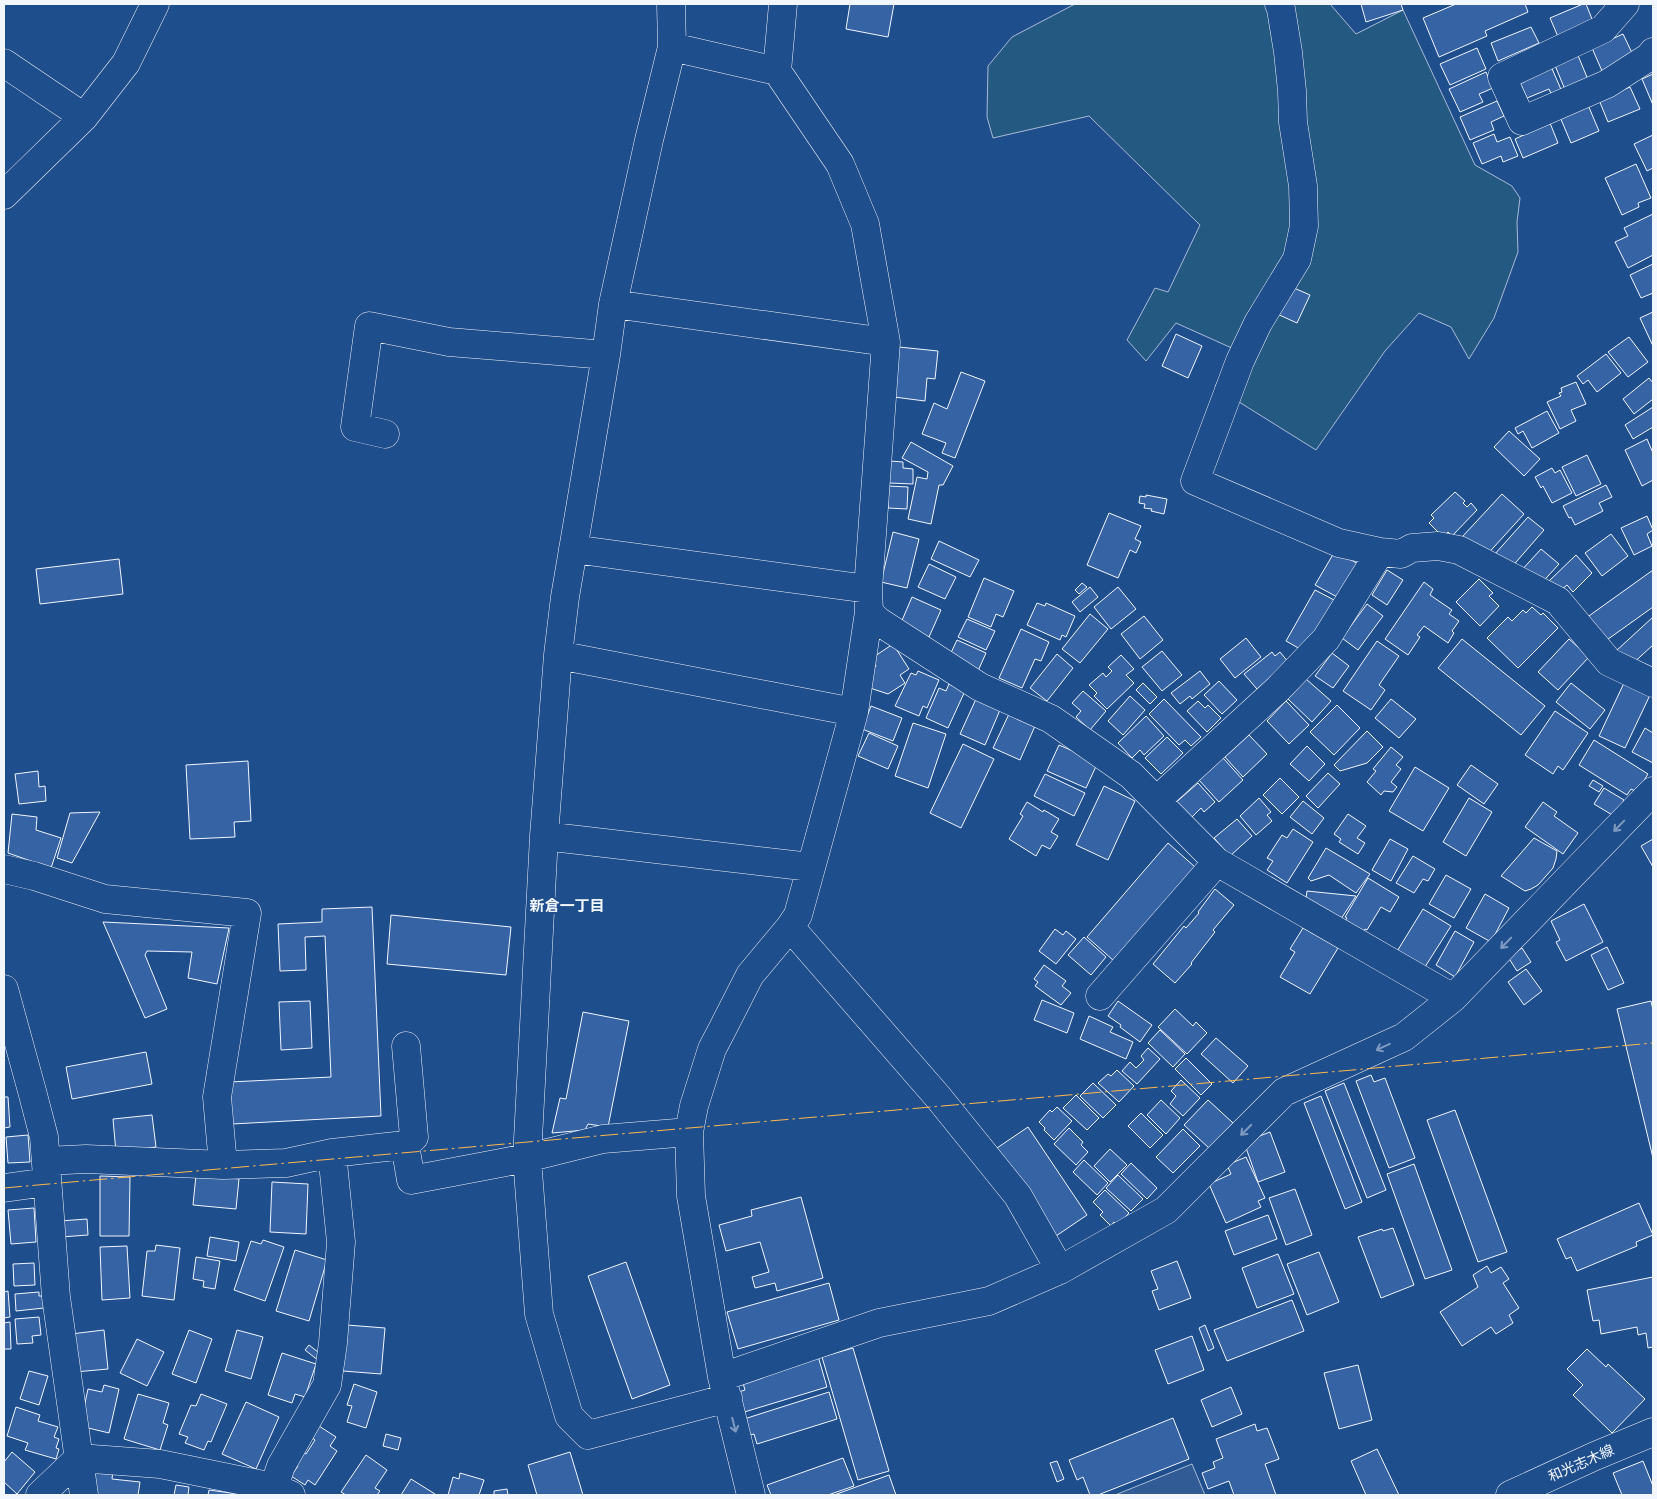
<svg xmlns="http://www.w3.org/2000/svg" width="1657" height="1499" font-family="'Archivo Narrow','Noto Sans JP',sans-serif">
<rect width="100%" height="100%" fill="#1f4e8c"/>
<!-- green -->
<path fill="#245a82" stroke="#a8bbd7" d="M1075,4H1330L1356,34L1403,10L1475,165L1512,186L1520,198L1517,222L1518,252L1494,318L1469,359L1451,327L1419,313L1385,351L1316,450L1215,387L1234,349L1176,323L1146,361L1127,340L1155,288L1168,292L1200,225L1089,116L993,138L987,117L988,66L1012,37Z"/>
<!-- parking -->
<path fill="#305b95" stroke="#a8bbd7" d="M1192,1464L1205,1495H1115Z"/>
<!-- building -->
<path fill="#3563a3" stroke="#f2f6ff" d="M850,4H894L888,37L846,29Z
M1361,4H1401L1403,10L1366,22Z
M1456,4H1525L1528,12L1485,31L1487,36L1439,57L1423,18Z
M1583,4H1586L1594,24L1559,39L1550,18Z
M1531,27L1539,43L1498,61L1491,43Z
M1623,34L1634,57L1602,71L1592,48Z
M1477,48L1486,69L1450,85L1440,64Z
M1577,53L1589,82L1566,92L1554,63Z
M1550,64L1563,94L1553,98L1549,89L1527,98L1518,78Z
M1486,72L1493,88L1479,94L1483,102L1460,112L1449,89Z
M1653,74V105L1642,79Z
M1630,87L1640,109L1608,122L1599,100Z
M1497,101L1504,116L1491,122L1494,130L1470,140L1460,117Z
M1588,105L1599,131L1571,143L1560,117Z
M1550,123L1558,143L1523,158L1515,139Z
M1494,134L1497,142L1510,137L1518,156L1503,162L1501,156L1482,164L1473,143Z
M1653,135V168L1647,171L1634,144Z
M1636,164L1651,198L1638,203L1639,207L1622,215L1605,178Z
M1653,214V255L1628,268L1615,242L1628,236L1624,228Z
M1653,264V293L1641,298L1630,275Z
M1287,285L1310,295L1297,323L1275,313Z
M1653,312V346L1640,318Z
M1176,334L1202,346L1188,378L1162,366Z
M1629,337L1648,362L1628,377L1608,352Z
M899,347L938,351L935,379L927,378L925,401L894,397Z
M1606,354L1621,373L1597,392L1588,380L1583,384L1577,376Z
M961,372L985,381L955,458L942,453L946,443L922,434L934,403L947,409Z
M1649,378L1653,383V399L1634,414L1623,399Z
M1576,382L1586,404L1571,410L1576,421L1560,429L1547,402L1561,396L1559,393L1562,392L1561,388Z
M1653,407V427L1633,439L1625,425Z
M1547,411L1559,433L1532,448L1523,431L1518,434L1515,428Z
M1509,431L1540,459L1524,476L1494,447Z
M1647,439L1653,453V480L1642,486L1625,450Z
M911,442L953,466L943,485H939L931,524L908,519L917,477L927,479L928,472L902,458Z
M1587,455L1601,484L1576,496L1562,467Z
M890,461L903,462V468L913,469V484L889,483Z
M1552,468L1555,473L1560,470L1572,493L1552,503L1543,486L1541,488L1535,477Z
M1606,485L1612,497L1599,503L1603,511L1575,525L1571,517L1569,518L1563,506Z
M889,486L908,487L907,509L888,508Z
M1455,492L1465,501L1463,503L1467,507L1471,503L1477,510L1452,536L1448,532L1443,537L1429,523L1434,518L1431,515Z
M1502,494L1524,514L1484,558L1462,537Z
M1146,495L1167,499L1164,514L1151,511L1152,509L1144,508L1145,504L1139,503L1140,496L1146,497Z
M1109,513L1141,526L1135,539L1141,542L1136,553L1130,550L1118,578L1087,565Z
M1647,516L1653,530L1647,534L1652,546L1634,555L1621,528Z
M1528,517L1544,530L1510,569L1494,555Z
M893,532L919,539L907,588L881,582Z
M1611,534L1628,556L1602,576L1585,553Z
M939,541L979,560L970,577L931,559Z
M1541,549L1559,564L1538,587L1520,572Z
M1335,551L1360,565L1341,599L1315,585Z
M1576,555L1592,573L1573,592L1567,585L1559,592L1549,581Z
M119,559L123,594L40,604L36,569Z
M929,564L956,577L945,599L918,587Z
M1387,570L1403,580L1387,605L1372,595Z
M1653,570V607L1604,642L1586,618Z
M984,578L1014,591L1003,617L996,614L991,627L968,617Z
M1479,579L1493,593L1489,596L1499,606L1480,626L1456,602Z
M1424,582L1433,589L1430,595L1452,610L1449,614L1459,621L1452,631L1454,633L1448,643L1424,626L1417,635L1420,637L1408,655L1385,639Z
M1082,583L1087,587L1079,594L1075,590Z
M1090,587L1098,597L1080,612L1072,602Z
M1118,587L1136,609L1111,629L1094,607Z
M1315,590L1336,601L1314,640L1302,650L1286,641Z
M912,597L941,610L929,637L900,625Z
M1037,603L1045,606L1046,603L1075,616L1066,637L1062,635L1060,640L1027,625Z
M1367,604L1383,616L1358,650L1342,638Z
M1532,607L1541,615L1543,613L1558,628L1518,668L1487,638L1508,617L1512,621L1523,610L1526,613Z
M1090,614L1108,629L1080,663L1062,649Z
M1144,616L1163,640L1140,659L1121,634Z
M1653,617V645L1630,666L1616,651Z
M967,619L995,631L986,650L958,637Z
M1021,629L1049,642L1041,661L1035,659L1022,688L999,678Z
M1246,638L1261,657L1235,678L1220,659Z
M1462,639L1545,706L1521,735L1438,668Z
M1569,639L1589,657L1558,690L1538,672Z
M957,640L986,653L978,671L949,657Z
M1377,641L1399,656L1379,685L1385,690L1371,710L1343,691Z
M893,644L909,669L900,675L905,683L888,694L870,688L872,669L876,666L872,658Z
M1162,651L1182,675L1162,691L1142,667Z
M1272,652L1275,656L1280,652L1289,663L1257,689L1244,674Z
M1332,653L1349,666L1333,688L1315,676Z
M1057,654L1073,668L1047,701L1030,688Z
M1121,655L1134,669L1126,675L1134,683L1107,709L1094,696L1097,693L1089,685L1103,673L1106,677L1112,671L1108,667Z
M918,671L939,680L927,708L923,706L919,716L895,706L911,673L916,675Z
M1200,671L1210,684L1192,699L1190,696L1180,704L1171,693Z
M1306,679L1331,701L1312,722L1288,699Z
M1219,681L1237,700L1222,714L1204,695Z
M1143,683L1157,697L1150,704L1136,690Z
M1571,683L1605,710L1590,729L1556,702Z
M1624,683L1650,695L1625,748L1599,736Z
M949,684L965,691L948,728L926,718L939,688L946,691Z
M1083,691L1106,711L1090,730L1076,717L1081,711L1072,703Z
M1130,696L1145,710L1123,735L1108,721Z
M976,699L1000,710L985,745L960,734Z
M1164,699L1201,737L1191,746L1185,740L1179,745L1149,714Z
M1391,699L1416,719L1399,738L1375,718Z
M1198,701L1205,708L1208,705L1221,718L1207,732L1187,711Z
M1286,701L1309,725L1289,744L1267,721Z
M1337,705L1360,728L1334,755L1310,732Z
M871,706L902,718L893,741L862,729Z
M1555,711L1588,733L1563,770L1558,766L1553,774L1525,755Z
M1009,714L1035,726L1020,760L993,748Z
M1146,716L1164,736L1144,755L1140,750L1132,758L1118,743Z
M913,723L946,734L928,788L895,776Z
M1645,728L1653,733V763L1632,752Z
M1367,731L1383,747L1367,763L1340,771L1334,765Z
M869,733L898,746L888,769L858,756Z
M1249,735L1267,754L1243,777L1225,757Z
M1167,737L1183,753L1161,774L1145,758Z
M1594,740L1648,774L1637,792L1631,789L1627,795L1579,765Z
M963,744L994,759L961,828L930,813Z
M1059,745L1098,762L1086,788L1047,771Z
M1307,746L1325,764L1309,781L1290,764Z
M1391,747L1403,757L1396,765L1401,769L1391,782L1397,787L1393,792L1384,791L1381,795L1367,782L1376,771L1373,769Z
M1223,758L1243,780L1219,802L1199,780Z
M248,761L251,821L234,822L235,837L190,839L186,765Z
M1471,765L1498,784L1484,804L1457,785Z
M1415,767L1449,788L1423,831L1389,811Z
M38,771L39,787L45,786L46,801L19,804L15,774Z
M1328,773L1340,784L1318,808L1306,796Z
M1045,774L1085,793L1074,816L1034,796Z
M1280,778L1299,797L1282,814L1263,795Z
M1593,780L1603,786L1599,792L1589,786Z
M1198,783L1215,802L1204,812L1201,808L1188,821L1173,805Z
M1104,786L1135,801L1108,860L1076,845Z
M1604,788L1624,800L1614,816L1594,804Z
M1259,798L1271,812L1267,815L1272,821L1256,835L1240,816Z
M1469,798L1492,812L1466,856L1443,842Z
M1303,801L1324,818L1312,834L1290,817Z
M1027,802L1043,812L1044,810L1059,819L1051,832L1058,836L1050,849L1042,845L1036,856L1009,839L1023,816L1020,814Z
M1543,802L1557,812L1554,816L1578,833L1563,854L1525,827Z
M100,812L72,863L57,858L70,813Z
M12,814L37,817L36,830L61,838L51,868L8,853Z
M1348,814L1366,826L1357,838L1365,843L1358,854L1339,842L1341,839L1334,834Z
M1237,819L1252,836L1230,856L1214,838Z
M1293,829L1313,842L1287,883L1267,870L1273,861L1267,858L1282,835L1287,838Z
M1534,838L1557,851L1556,859L1553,868L1538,885L1531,889L1525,891L1501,876Z
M1390,839L1408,849L1391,881L1372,870Z
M1653,839V867L1641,846Z
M1168,843L1195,867L1114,961L1087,937Z
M1326,848L1370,874L1356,893L1329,875L1311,881L1308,878Z
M1413,856L1435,869L1428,881L1423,879L1414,893L1396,883Z
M1446,875L1471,889L1454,918L1429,904Z
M1368,878L1399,897L1390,912L1381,907L1367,930L1365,929L1360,938L1341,927L1347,918L1345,917Z
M1215,889L1234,905L1213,930L1215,932L1191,963L1192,964L1175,983L1153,964L1184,926L1186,928L1199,913L1198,912Z
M1307,891L1356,896L1337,925L1305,905Z
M1485,894L1509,908L1491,942L1466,928Z
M1584,904L1603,942L1566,961L1556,942L1560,940L1551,921Z
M372,907L381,1116L232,1124L230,1082L331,1077L325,936L305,937L306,970L280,971L278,924L322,922V909Z
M1423,909L1451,926L1423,970L1396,953Z
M391,915L511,927L506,975L387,964Z
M103,922L229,928L217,984L188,978L192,952L147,951L145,955L167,1009L145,1018Z
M1303,928L1338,948L1310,994L1280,977L1295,952L1290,949Z
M1055,929L1063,935L1066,931L1076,939L1056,964L1039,951Z
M1455,931L1474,942L1455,977L1436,965Z
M1084,937L1106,957L1091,975L1068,955Z
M1607,947L1624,983L1608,990L1591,955Z
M1522,948L1531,962L1517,971L1508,957Z
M1044,965L1066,981L1062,986L1071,993L1061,1005L1035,986L1038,982L1034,979Z
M1526,969L1542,991L1524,1005L1508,982Z
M1042,1000L1074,1013L1067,1033L1034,1020Z
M310,1001L312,1048L281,1050L279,1002Z
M1118,1001L1152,1025L1140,1042L1120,1027L1121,1025L1108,1016Z
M1651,1001L1653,1010V1158L1617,1009Z
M1175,1009L1193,1026L1196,1022L1207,1033L1187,1054L1158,1027Z
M583,1012L629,1021L608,1127L588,1124L585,1130L552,1133L560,1098L566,1099Z
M1089,1016L1113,1027L1110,1032L1133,1042L1126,1059L1080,1039Z
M1160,1030L1185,1054L1173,1067L1148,1043Z
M1216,1038L1248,1066L1233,1083L1201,1054Z
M1148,1048L1160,1059L1137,1084L1122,1071L1130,1062L1136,1068L1144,1060L1141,1056Z
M146,1052L152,1084L72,1099L66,1067Z
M1186,1058L1212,1084L1201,1095L1175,1069Z
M1117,1070L1134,1086L1119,1102L1098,1083L1108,1074L1111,1076Z
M1371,1075L1374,1082L1385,1078L1415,1158L1389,1168L1356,1081Z
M1181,1080L1200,1098L1183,1116L1170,1104L1176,1096L1171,1091Z
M1093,1083L1116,1105L1103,1118L1080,1096Z
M1344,1083L1386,1190L1367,1198L1325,1091Z
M1076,1095L1099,1118L1087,1130L1063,1108Z
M1321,1096L1362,1202L1345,1209L1304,1103Z
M4,1097H8L10,1127L4,1128Z
M1161,1100L1180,1118L1166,1134L1147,1115Z
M1208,1100L1233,1123L1209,1148L1184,1125Z
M1057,1107L1072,1121L1054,1140L1044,1130L1045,1128L1039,1122L1050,1110L1052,1112Z
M1455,1110L1507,1252L1478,1262L1427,1120Z
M1141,1113L1163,1135L1150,1148L1128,1126Z
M152,1115L156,1147L116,1152L113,1119Z
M1028,1127L1087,1215L1056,1236L997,1148Z
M1069,1128L1083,1142L1081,1145L1088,1152L1076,1165L1054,1144Z
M1183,1129L1200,1146L1173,1173L1156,1157Z
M1270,1132L1285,1172L1258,1182L1244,1142Z
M28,1135L30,1162L8,1163L6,1137Z
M1110,1149L1127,1165L1110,1182L1094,1166Z
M1246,1157L1265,1198L1258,1201L1261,1207L1226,1223L1209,1184L1231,1174L1227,1165Z
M1084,1160L1108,1183L1097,1195L1073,1172Z
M1131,1163L1157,1188L1147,1199L1121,1174Z
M1414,1164L1452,1270L1425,1279L1387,1174Z
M196,1175L239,1179L236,1209L193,1205Z
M1118,1175L1143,1199L1131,1211L1106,1188Z
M100,1176L130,1177L129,1236H100Z
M272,1182L308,1184L306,1234L270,1232Z
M1295,1189L1312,1235L1286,1245L1269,1198Z
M1105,1190L1129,1213L1118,1225L1114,1222L1111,1226L1100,1215L1103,1212L1093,1202Z
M801,1197L823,1278L777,1291L775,1283L755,1288L752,1277L769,1272L760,1242L726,1251L719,1225L752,1216L751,1210Z
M1639,1203L1653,1235L1636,1242L1637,1246L1577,1271L1571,1257L1566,1259L1557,1239Z
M34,1208L36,1242L11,1244L8,1210Z
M1268,1215L1277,1239L1234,1255L1225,1231Z
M87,1219L88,1235L61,1237L60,1221Z
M1393,1228L1414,1285L1381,1298L1358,1237L1382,1229L1383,1231Z
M210,1237L239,1242L236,1261L207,1256Z
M263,1240L284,1247L265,1301L234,1290L251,1241L261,1244Z
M156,1245L180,1248L174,1300L142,1296L147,1251H155Z
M127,1246L130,1298L102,1300L100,1247Z
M295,1250L327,1260L309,1321L276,1311Z
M1319,1252L1339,1302L1307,1315L1287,1264Z
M1278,1254L1294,1294L1257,1308L1242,1268Z
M196,1257L220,1261L215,1289L203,1287L204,1281L193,1279Z
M1177,1261L1191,1298L1159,1310L1152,1291L1158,1289L1151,1271Z
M626,1262L670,1385L632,1399L588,1276Z
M34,1263L35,1285L14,1286L13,1264Z
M1487,1266L1491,1273L1501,1267L1509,1279L1503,1283L1519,1308L1509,1315L1513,1323L1496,1334L1491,1327L1462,1346L1440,1312L1478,1287L1473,1275Z
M1653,1277V1347L1648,1348L1646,1333L1638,1335L1637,1327L1601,1334L1599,1320L1593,1321L1587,1290Z
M829,1283L839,1320L738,1349L727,1312Z
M8,1291L10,1317L4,1318V1292Z
M39,1292V1296H43L44,1308L16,1311L15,1294Z
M1292,1300L1304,1331L1227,1361L1214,1330Z
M39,1317L41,1335L32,1336L33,1343L17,1344L15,1319Z
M10,1322L11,1349H4V1323Z
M347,1325L385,1328L381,1374L343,1371Z
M1205,1325L1214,1348L1208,1351L1199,1328Z
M104,1330L108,1369L75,1372L71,1334Z
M189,1330L212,1339L196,1383L172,1374Z
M237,1330L263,1337L251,1379L225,1371Z
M1192,1336L1204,1370L1168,1384L1155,1350Z
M137,1339L164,1352L147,1386L120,1373Z
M309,1345L323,1356L319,1361L305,1350Z
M853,1348L889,1471L858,1480L822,1357Z
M1587,1349L1606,1367L1608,1364L1645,1399L1612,1433L1573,1395L1583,1385L1567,1369Z
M282,1353L316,1364L305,1397L295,1394L292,1403L268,1395Z
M818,1356L827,1387L741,1413L735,1393L745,1390L742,1380Z
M1358,1365L1372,1420L1339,1429L1324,1373Z
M29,1371L48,1376L39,1405L20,1399Z
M354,1384L377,1392L366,1428L347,1422L352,1406L347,1405Z
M104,1385L119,1389L109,1433L80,1426L88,1389L102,1392Z
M1231,1387L1242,1414L1212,1427L1201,1400Z
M829,1392L837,1419L757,1444L754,1434L746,1436L741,1420Z
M138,1394L169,1403L163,1423L168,1425L160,1450L124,1439Z
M201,1394L227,1404L211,1442L208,1441L204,1450L185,1443L188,1437L179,1434L191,1405L196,1406Z
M246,1402L279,1417L256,1469L222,1454Z
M16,1407L40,1415L38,1421L58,1427L54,1437L59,1439L56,1448L59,1449L56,1459L25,1450L28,1443L7,1436Z
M1173,1418L1189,1459L1098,1495H1090L1083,1477L1077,1480L1069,1460Z
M1255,1424L1257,1431L1267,1428L1279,1459L1265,1464L1276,1495H1234L1229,1481L1208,1489L1202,1473L1215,1468L1213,1462L1223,1458L1216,1439Z
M319,1426L336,1437L330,1446L337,1451L315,1485L308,1480L305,1485L291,1476L298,1466L294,1464L302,1452L306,1454L315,1440L311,1437Z
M386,1434L401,1438L398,1450L383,1446Z
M1377,1449L1399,1495H1366L1351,1461Z
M12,1452L35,1472L17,1494L4,1482V1462Z
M570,1452L583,1495H537L528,1465Z
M366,1455L387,1470L375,1488L380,1491L377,1495H346L341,1492Z
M843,1458L854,1486L828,1495H771L767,1485Z
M1057,1461L1064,1479L1057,1482L1050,1463Z
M1643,1461L1653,1486V1495H1622L1613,1473Z
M96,1468L113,1470L112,1479L140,1482L138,1495H92Z
M460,1473L484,1480L479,1495H448L453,1477L459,1479Z
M889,1475L896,1495H834Z
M411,1479L435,1494L434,1495H401Z
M176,1485L189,1487L188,1495H174Z
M507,1489L508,1495H494V1491Z
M209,1490L238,1494L237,1495H208Z"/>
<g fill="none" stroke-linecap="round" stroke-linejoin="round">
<defs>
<path id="minor" d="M671,4L672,47L649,140L613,304L606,355L565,597L558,655L544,836L527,1158L539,1314L569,1416L588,1435L728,1398
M1279,4L1281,9L1288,52L1292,91L1293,122L1303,186L1304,226L1297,259L1258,323L1240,361L1195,481L1339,543L1380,552L1401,554L1412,548L1438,546L1459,550L1558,601L1609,662L1653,683
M1625,4L1603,29L1502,77L1522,121L1607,84L1649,57L1653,52
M672,47L777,71L840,164L865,224L886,342L868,589L869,612L854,712L798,915L790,927L750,975L723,1028L712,1049L694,1106L689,1132L691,1196L722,1377L751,1495
M4,63L84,117
M777,71L783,4
M4,195L84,117L126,63L155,4
M613,304L886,342
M385,434L355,427L369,326L449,342L606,355
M573,549L868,589
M869,612L878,621L980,687L1051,719L1131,775L1217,862L1453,998
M558,655L854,712
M1157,800L1278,689L1326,639L1380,552
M544,836L811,867
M4,869L34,876L105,899L247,913L217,1097L223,1165
M790,927L938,1097L1018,1196L1060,1270
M4,989L32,1091L44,1137L56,1297L84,1495
M1100,996L1217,862
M405,1145L414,1137L406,1046
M46,1161L86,1159L223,1165L286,1163L332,1153L405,1145L411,1180L527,1158L603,1139L689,1132
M4,1188L47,1182
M722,1377L879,1323L989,1301L1060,1270L1166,1210L1284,1092L1404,1037L1453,998L1653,791
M40,1495L79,1458L160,1464L273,1487L291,1495
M271,1495L281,1466L327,1385L333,1343L341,1242L332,1153"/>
<path id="major" d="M1510,1495L1595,1456L1653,1432"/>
</defs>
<!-- minor casing -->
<use href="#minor" stroke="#f2f6ff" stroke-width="29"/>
<!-- major casing -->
<use href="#major" stroke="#f2f6ff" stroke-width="29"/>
<!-- minor -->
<use href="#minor" stroke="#1f4e8c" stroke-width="28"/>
<!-- major -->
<use href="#major" stroke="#1f4e8c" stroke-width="28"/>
<!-- power -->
<path stroke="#ffb74d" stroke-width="1" stroke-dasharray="18 4 2.5 4" stroke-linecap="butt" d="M4,1188C554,1139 1104,1093 1653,1043"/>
</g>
<!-- one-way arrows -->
<defs><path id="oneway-shaft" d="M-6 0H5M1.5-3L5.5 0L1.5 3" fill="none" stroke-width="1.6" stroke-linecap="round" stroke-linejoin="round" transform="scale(1.25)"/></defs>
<g stroke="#7e9ac0">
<use href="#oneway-shaft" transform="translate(1619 826) rotate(134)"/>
<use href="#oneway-shaft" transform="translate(1506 943) rotate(134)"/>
<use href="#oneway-shaft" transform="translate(1383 1047) rotate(155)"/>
<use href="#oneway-shaft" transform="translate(1246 1130) rotate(135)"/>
<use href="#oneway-shaft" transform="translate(734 1425) rotate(76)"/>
</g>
<g text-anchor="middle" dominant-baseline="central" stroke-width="4" stroke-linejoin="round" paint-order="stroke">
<!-- street labels -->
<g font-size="14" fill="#f2f6ff" stroke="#1f4e8c">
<text transform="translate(1581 1463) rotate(-24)">和光志木線</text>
</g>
<!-- neighbourhood labels -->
<g font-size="15" font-weight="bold" fill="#f2f6ff" stroke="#1f4e8c">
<text x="567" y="905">新倉一丁目</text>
</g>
</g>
<!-- border -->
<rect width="1657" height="1499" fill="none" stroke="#f2f6ff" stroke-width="10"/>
</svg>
